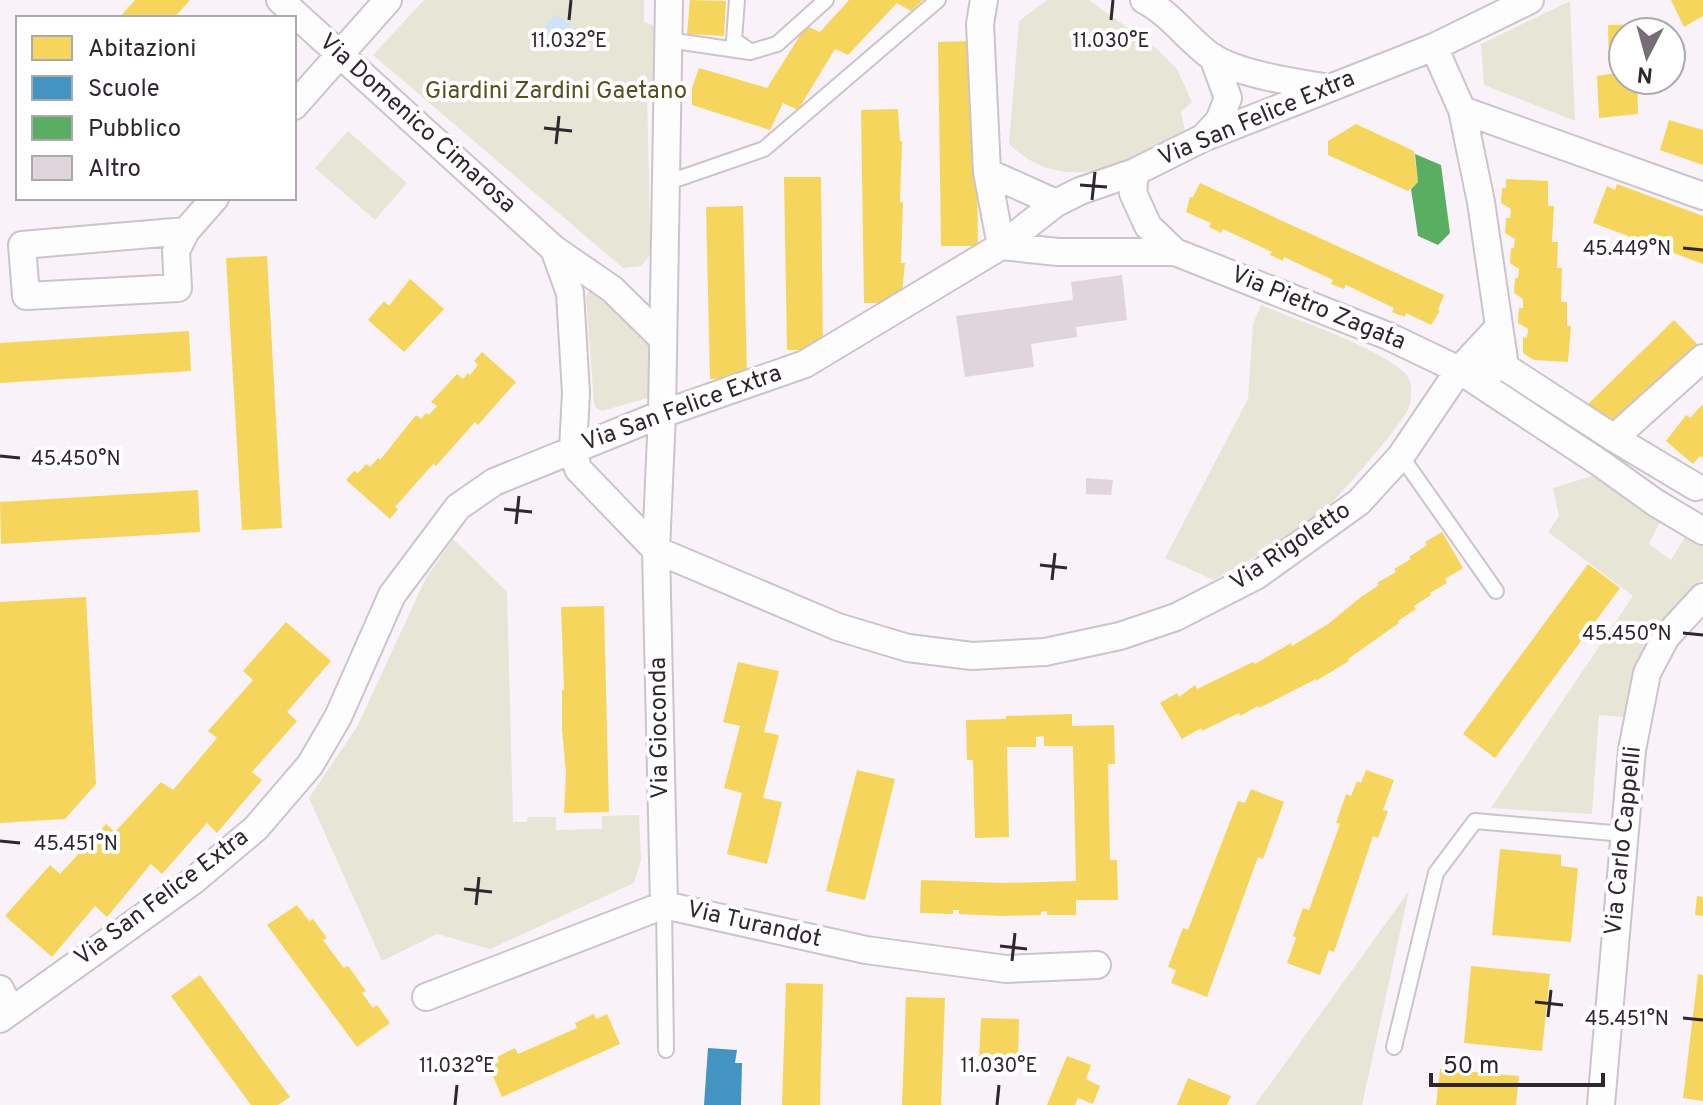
<svg xmlns="http://www.w3.org/2000/svg" width="1703" height="1105" font-family="Overpass,sans-serif">
<rect width="100%" height="100%" fill="#faf2f9"/>
<!-- green -->
<path fill="#e7e5d5" d="M424,0H644V22L661,28L664,75L647,92L650,230L657,235L652,253L641,266L623,268L373,55Z
M1047,0H1089L1157,49L1177,69L1192,102L1181,112L1187,140C1127,162 1064,198 1009,144L1019,21Z
M1570,1L1575,121L1484,85L1481,44Z
M348,131L407,183L375,220L315,168Z
M595,289L645,338L651,352V393L647,398L602,411L596,408L594,404L586,297L588,292Z
M1261,305C1297,320 1378,347 1405,373C1413,381 1412,396 1409,407C1402,425 1339,497 1323,511C1291,538 1251,559 1214,580L1165,558L1248,399L1253,324Z
M1592,476L1660,521L1649,544L1671,560L1685,537L1703,546V578L1670,614L1626,717L1599,715L1592,814L1491,808L1633,596L1548,532L1559,516L1553,488Z
M453,539L507,592L513,822H527L528,817H556V830L602,829V816L639,815L641,860L634,883L490,949L437,934L382,961L309,798L357,727L426,578Z
M1409,891L1362,1105H1255Z"/>
<!-- water -->
<path fill="#cfe2f9" d="M556,14L576,30L558,51L538,34Z"/>
<!-- homes -->
<path fill="#f6d55c" d="M135,0H190L174,18H119Z
M690,0L726,1L724,36L687,34Z
M849,0H923L911,11L897,3L848,55L835,49L798,110L783,103L770,130L692,105V88L699,68L767,88L806,26L820,32Z
M1671,0H1703V16L1684,27Z
M1646,24V32H1623V80H1637L1638,114L1599,118L1597,76L1616,73L1615,65H1609L1608,25Z
M975,41L978,246H941L938,42Z
M898,109L900,141H902L900,202H903L901,263H905L901,303H864L861,110Z
M1669,120L1703,130V165L1660,150Z
M1356,124L1414,151L1418,182L1408,191L1328,155V141Z
M784,177H821L823,350H787Z
M1506,179L1548,181V206H1554L1552,242H1558L1557,268H1562L1561,302H1567V326H1571L1568,362L1534,360L1523,353V337L1527,338L1528,329L1518,323L1519,308H1523V299L1514,293L1515,278H1518L1519,269L1510,263L1511,248H1514L1515,239L1505,233L1506,218H1510L1511,209L1501,203L1502,188H1506Z
M1200,183L1444,295L1438,310L1440,311L1431,325L1406,313L1405,317L1392,312L1394,308L1346,285L1344,289L1331,284L1333,280L1284,257L1283,261L1270,255L1272,252L1223,229L1221,233L1209,227L1211,223L1186,212L1190,197H1193Z
M1617,184L1703,216V264L1593,223L1607,186L1615,190Z
M743,206L747,378L710,379L706,207Z
M267,256L282,528L242,530L226,258Z
M410,279L444,309L404,352L368,320L384,301L389,306Z
M1674,320L1699,346L1609,431L1585,407Z
M189,331L191,371L0,383V343Z
M482,352L516,382L478,425L475,422L436,466L433,464L395,507L398,509L390,519L346,480L354,471L358,473L366,464L370,467L378,458L380,460L416,415L421,419L426,413L429,415L437,406L431,402L457,374L463,379L468,373L470,375L478,365L474,361Z
M1703,404V458L1700,456L1693,464L1666,441L1686,415L1690,418Z
M198,490L200,532L1,544L0,502Z
M1442,532L1463,568L1445,579L1447,583L1430,593L1431,595L1414,606L1416,609L1398,621L1399,623L1348,659L1349,661L1316,681V679L1259,708L1258,706L1240,716L1239,713L1202,731L1201,728L1182,739L1160,703L1177,693L1179,697L1195,685L1197,689L1253,662L1255,664L1291,643L1292,646L1328,624L1361,597L1379,585L1377,583L1396,572L1394,569L1411,559L1409,557L1427,545L1425,542Z
M1588,564L1620,588L1495,758L1463,734Z
M86,597L96,784L65,819L0,823V602Z
M604,606L609,812L564,813L566,773L562,730V690H564L561,607Z
M286,622L331,661L287,712L297,721L252,772L262,780L217,833L207,823L162,874L151,864L107,917L95,906L52,957L5,916L50,865L60,874L106,824L115,832L161,782L173,790L217,738L208,731L253,680L243,671Z
M738,662L779,671L764,732L779,735L763,798L782,802L767,864L727,854L742,793L724,788L740,726L723,722Z
M1072,714V726L1114,725L1115,764H1108L1110,860H1117L1118,900H1076V915H1047V911L1041,912V915L1001,916L959,914V910H953V914L920,913L921,880L1004,883L1076,881L1073,746H1044V736L1036,737V747H1007L1009,837L975,838L973,760H967L966,720L1006,719V716Z
M857,770L895,779L865,900L826,891Z
M1366,770L1394,780L1383,810L1388,811L1378,838L1373,836L1334,952L1329,950L1320,975L1287,963L1296,938L1293,936L1303,908L1309,910L1340,824L1336,823L1346,794L1351,796L1357,781L1361,783Z
M1251,789L1284,802L1263,859L1258,857L1207,997L1171,983L1176,970L1168,967L1183,928L1188,930L1238,801L1245,803Z
M1500,849L1561,855V866L1578,868L1571,942L1492,935Z
M1697,896L1703,897V916L1695,915Z
M297,905L309,921L313,919L327,938L323,940L334,955L344,968L348,966L366,991L362,993L373,1008L377,1005L390,1023L357,1047L267,925Z
M1471,966L1550,974L1542,1051L1464,1043Z
M1698,974L1703,975V1101L1683,1098Z
M200,975L290,1097L278,1105H251L171,996Z
M786,983L823,984L820,1105H782Z
M906,997L945,998L941,1105H902Z
M594,1014L596,1019L607,1014L620,1044L502,1097L489,1067L499,1062L497,1057L515,1048L518,1054L577,1028L575,1023Z
M981,1018L1019,1019L1018,1061L979,1060Z
M1067,1056L1091,1065L1086,1079L1100,1086L1093,1104L1078,1098L1075,1105H1047Z
M1440,1069L1519,1076L1516,1105H1436Z
M1188,1078L1231,1096L1227,1105H1177Z"/>
<!-- schools -->
<path fill="#4393c3" d="M708,1048L737,1050L735,1063H742L741,1105H704Z"/>
<!-- public -->
<path fill="#5aae61" d="M1415,154L1441,165L1450,233L1438,245L1418,236L1411,189L1418,182Z"/>
<!-- building -->
<path fill="#dfd5db" d="M1122,275L1127,320L1076,327L1077,337L1031,344L1034,367L965,377L956,316L1073,300L1071,282Z
M1086,478L1113,480L1111,495L1086,494Z"/>
<g fill="none" stroke-linecap="round" stroke-linejoin="round">
<defs>
<path id="lane" d="M737,0L734,40L747,49
M668,40L750,52L777,44L826,0
M666,183L764,149L938,0
M1401,456L1496,591
M664,905L666,1050
M1394,1047L1436,873L1475,821L1624,834"/>
<path id="street" d="M280,0L554,249L612,289L663,339
M984,0L980,24L987,172L1001,246
M1144,0C1171,14 1188,40 1212,57C1241,75 1295,82 1328,88
M1434,47L1462,110L1481,202L1505,367
M294,106L388,0
M1462,110L1703,196
M1203,138L1219,121L1228,98L1213,57
M987,172L1056,203
M1135,172L1133,193L1148,226L1175,252
M186,231L22,245L26,296L178,288L176,251L186,231L215,198
M1001,246L1058,252H1175L1388,336L1459,370L1600,463L1656,503L1703,531
M554,249L570,293L576,393L573,449L578,469L656,550L838,627L908,648L972,656L1045,652L1120,636L1176,617L1256,576L1359,502L1401,456L1459,370L1499,327
M1490,368L1505,367L1614,438
M1696,487L1614,438L1703,358
M664,905L656,550L662,414L669,0
M0,989L11,1011
M426,997L664,905L866,950L1006,969L1097,965
M0,1019L193,881L256,828L310,765L338,717L392,595L458,507L494,482L662,414L805,364L1001,246L1056,203L1080,191L1135,172L1203,138L1434,47L1530,0
M1601,1105L1632,750L1647,673L1666,637L1703,597"/>
</defs>
<!-- lane casing -->
<use href="#lane" stroke="#ccc4cb" stroke-width="18"/>
<!-- street casing -->
<use href="#street" stroke="#ccc4cb" stroke-width="30"/>
<!-- lane -->
<use href="#lane" stroke="#fefdfe" stroke-width="14"/>
<!-- street -->
<use href="#street" stroke="#fefdfe" stroke-width="26"/>
</g>
<!-- ticks -->
<path fill="none" stroke="#2f262f" stroke-width="3" d="M569,20L571,0M1111,20L1113,0M544,128L572,131M556,144L559,116M1080,185L1107,187M1092,200L1095,172M1683,248L1703,250M0,456L20,458M504,509L532,512M516,524L519,496M1040,565L1067,568M1052,580L1055,553M1683,633L1703,635M0,841L20,843M464,889L492,892M476,905L479,877M1000,946L1027,949M1012,961L1015,933M1535,1002L1563,1005M1548,1017L1551,990M1683,1018L1703,1020M455,1105L457,1085M997,1105L999,1085"/>
<g text-anchor="middle" dominant-baseline="central" stroke-width="8" stroke-linejoin="round" paint-order="stroke">
<!-- park labels -->
<g font-size="24" fill="#50521b" stroke="#fff">
<text x="556" y="92">Giardini Zardini Gaetano</text>
</g>
<!-- street labels -->
<g font-size="24" fill="#2f262f" stroke="#fff">
<text transform="translate(1257 119) rotate(-23)">Via San Felice Extra</text>
<text transform="translate(417 124) rotate(42)">Via Domenico Cimarosa</text>
<text transform="translate(1318 309) rotate(22)">Via Pietro Zagata</text>
<text transform="translate(682 409) rotate(-20)">Via San Felice Extra</text>
<text transform="translate(1291 547) rotate(-34)">Via Rigoletto</text>
<text transform="translate(660 728) rotate(-91)">Via Gioconda</text>
<text transform="translate(1624 841) rotate(-84)">Via Carlo Cappelli</text>
<text transform="translate(162 898) rotate(-37)">Via San Felice Extra</text>
<text transform="translate(754 925) rotate(13)">Via Turandot</text>
</g>
</g>
<g font-size="20" text-anchor="middle" fill="#2f262f" stroke="#fff" stroke-width="8" stroke-linejoin="round" paint-order="stroke">
<text x="569" y="47">11.032°E</text>
<text x="1111" y="47">11.030°E</text>
<text x="1627" y="255">45.449°N</text>
<text x="76" y="465">45.450°N</text>
<text x="1627" y="640">45.450°N</text>
<text x="76" y="850">45.451°N</text>
<text x="1627" y="1025">45.451°N</text>
<text x="457" y="1072">11.032°E</text>
<text x="999" y="1072">11.030°E</text>
</g>
<!-- legend -->
<rect x="16" y="16" width="280" height="184" fill="#ffffff" stroke="#aca8ac" stroke-width="2"/>
<rect x="32" y="36" width="40" height="24" fill="#f6d55c" stroke="#aca8ac" stroke-width="2"/>
<text x="88" y="56" font-size="24" fill="#2f262f">Abitazioni</text>
<rect x="32" y="76" width="40" height="24" fill="#4393c3" stroke="#aca8ac" stroke-width="2"/>
<text x="88" y="96" font-size="24" fill="#2f262f">Scuole</text>
<rect x="32" y="116" width="40" height="24" fill="#5aae61" stroke="#aca8ac" stroke-width="2"/>
<text x="88" y="136" font-size="24" fill="#2f262f">Pubblico</text>
<rect x="32" y="156" width="40" height="24" fill="#dfd5db" stroke="#aca8ac" stroke-width="2"/>
<text x="88" y="176" font-size="24" fill="#2f262f">Altro</text>
<!-- north arrow -->
<g transform="translate(1647 56) rotate(186)"><circle r="38" fill="#ffffff" stroke="#aca8ac" stroke-width="2"/>
<path d="M0-6L14 30L0 20L-14 30Z" fill="#766d76"/>
<text y="-12" font-size="22" font-weight="bold" text-anchor="middle" fill="#2f262f">N</text>
</g>
<!-- scale -->
<path d="M1431 1073v12h172v-12" fill="none" stroke="#2f262f" stroke-width="4"/>
<text x="1443" y="1073" font-size="24" fill="#2f262f" stroke="#ffffff" stroke-width="6" paint-order="stroke">50 m</text>
</svg>
